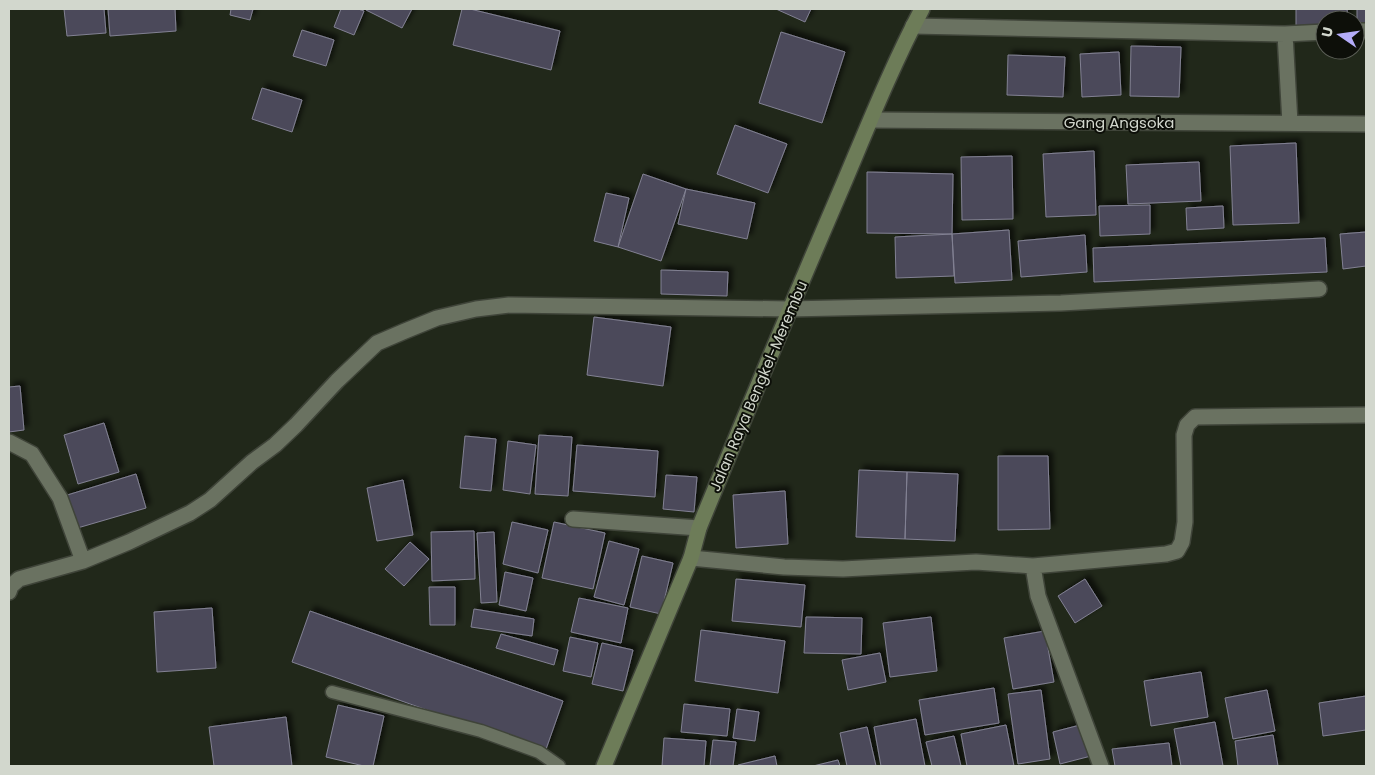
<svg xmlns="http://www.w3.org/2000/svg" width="1375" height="775" font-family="Poppins,sans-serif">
<defs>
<filter id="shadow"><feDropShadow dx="4.5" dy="-4.5" stdDeviation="2.5" flood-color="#0009"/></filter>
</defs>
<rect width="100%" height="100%" fill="#21281a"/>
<!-- building -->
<path fill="#4b495a" stroke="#828193" filter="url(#shadow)" d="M64,9H104L106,33L67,36Z
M108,9H175L176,31L110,36Z
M231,9H253L250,20L230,15Z
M341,9H358L364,11L354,35L334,27Z
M366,9H412L402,28L366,10Z
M462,9H470L560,31L551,70L453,45Z
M776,9H811L805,22Z
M1296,9H1347L1348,20H1325V25L1296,26Z
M1357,9H1366V27L1357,26Z
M302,30L334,40L326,66L293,56Z
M781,32L845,52L822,123L759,103Z
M1131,46L1181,47L1179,97L1130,96Z
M1119,52L1121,95L1082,97L1080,54Z
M1008,55L1065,57L1063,97L1007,95Z
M262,88L302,100L292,132L252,119Z
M735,125L787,144L768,193L717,174Z
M1296,143L1299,223L1233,225L1230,146Z
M1094,151L1096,215L1046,217L1043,154Z
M1012,156L1013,219L962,220L961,157Z
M1199,162L1201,201L1128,204L1126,165Z
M867,172L953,174L952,234L867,233Z
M643,174L686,189L661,261L618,247Z
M686,189L755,203L747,239L678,224Z
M606,193L629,198L618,247L594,241Z
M1150,205V234L1100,236L1099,206Z
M1223,206L1224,228L1187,230L1186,208Z
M1009,230L1012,280L955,283L952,234Z
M1366,232V266L1343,269L1340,234Z
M952,234L954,276L896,278L895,237Z
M1085,235L1087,272L1021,277L1018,241Z
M1325,238L1327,272L1094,282L1093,248Z
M661,270L728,272L727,296L661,294Z
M594,317L671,327L663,386L587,375Z
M20,386L24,430L9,432V387Z
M104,423L119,472L78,484L64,435Z
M539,435L572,437L568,496L535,494Z
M465,436L496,439L491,491L460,488Z
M508,441L536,445L530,494L503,490Z
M577,445L658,451L655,497L573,491Z
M998,456H1048L1050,529L998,530Z
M859,470L907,472L905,539L856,537Z
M907,472L958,474L955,541L905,539Z
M136,474L146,508L74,529L64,496Z
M666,475L697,477L694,512L663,509Z
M403,480L413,535L377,541L367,488Z
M785,491L788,544L736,548L733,495Z
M512,522L548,530L538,573L503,564Z
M554,522L605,533L593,589L542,578Z
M474,531L475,579L432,581L431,532Z
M494,532L497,602L481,603L477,533Z
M609,541L639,549L624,605L594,597Z
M410,542L429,559L404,586L385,569Z
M642,556L673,563L661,614L630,607Z
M505,572L533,578L526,611L499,605Z
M736,579L805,585L801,627L732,621Z
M1085,579L1102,606L1075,623L1058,596Z
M429,587H455V625H430Z
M579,598L628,608L621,643L571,632Z
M212,608L216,668L157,672L154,612Z
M474,609L534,619L532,636L471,627Z
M310,611L563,701L545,752L292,662Z
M806,617L862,618L861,654L804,653Z
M931,617L937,671L890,677L883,623Z
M701,630L785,641L778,693L695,681Z
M1045,631L1054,682L1013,689L1004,638Z
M501,634L558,650L554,665L496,648Z
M570,637L598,643L591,677L563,671Z
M602,643L633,650L623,691L592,684Z
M880,653L886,682L848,690L842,660Z
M1201,672L1208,717L1151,726L1144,681Z
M994,688L999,723L925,735L919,700Z
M1041,690L1050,759L1018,764L1008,694Z
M1267,690L1275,731L1233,739L1225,698Z
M1366,696V730L1323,736L1319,703Z
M684,704L730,709L727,736L681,732Z
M338,705L384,716L373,766H364L326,757Z
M737,709L759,712L755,741L733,738Z
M286,717L292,766H214L209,727Z
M916,719L925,766H881L874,727Z
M1215,722L1223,766H1181L1174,729Z
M1084,724L1091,756L1060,764L1053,732Z
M1006,725L1014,766H967L961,734Z
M867,727L876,766H847L840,733Z
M1273,735L1278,766H1238L1235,741Z
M954,736L961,766H932L926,742Z
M664,738L706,741L704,766H662Z
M713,740L736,742L733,766H710Z
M1169,743L1172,766H1115L1112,749Z
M775,756L777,766H738V765Z
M838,760L840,766H813Z"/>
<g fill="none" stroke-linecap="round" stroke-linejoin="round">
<defs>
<path id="lane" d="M332,692L481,731L539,752L559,766"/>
<path id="street" d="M913,26L1285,34L1325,32
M1355,31H1366
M1285,34L1290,123
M871,120L1366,124
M9,442L32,454L60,498L83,561
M573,519L699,528
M691,558L784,567L843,569L976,562L1033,566L1038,596L1101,766
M1033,566L1166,554L1177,551L1182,542L1185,522L1184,435L1187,425L1195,417L1366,415
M9,592L11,586L19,579L83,561L129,542L190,513L210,500L252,462L275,445L296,425L337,381L377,343L405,331L437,318L476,309L509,305L789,309L1061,303L1319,289"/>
<path id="secondary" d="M604,766L691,558L699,528C746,413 794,299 843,185C868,126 892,66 922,9"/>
</defs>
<!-- lane casing -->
<use href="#lane" stroke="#3f4439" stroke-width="15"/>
<!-- street casing -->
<use href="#street" stroke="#3f4439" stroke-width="18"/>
<!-- secondary casing -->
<use href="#secondary" stroke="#3f4439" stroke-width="18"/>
<!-- lane -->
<use href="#lane" stroke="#6a7261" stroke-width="12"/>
<!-- street -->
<use href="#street" stroke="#6a7261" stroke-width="15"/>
<!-- secondary -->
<use href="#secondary" stroke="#6d7c58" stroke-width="15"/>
</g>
<g text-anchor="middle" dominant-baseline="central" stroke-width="4" stroke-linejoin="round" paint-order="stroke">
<!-- street labels -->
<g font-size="15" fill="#d2d7cd" stroke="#0d0f09">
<text x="1119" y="122">Gang Angsoka</text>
<text transform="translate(758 386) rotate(-67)">Jalan Raya Bengkel-Merembu</text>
</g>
</g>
<!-- border -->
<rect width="1375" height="775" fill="none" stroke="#d2d7cd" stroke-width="20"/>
<!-- north arrow -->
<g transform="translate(1340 35) rotate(283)"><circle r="24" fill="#0d0f09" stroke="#5c5f57"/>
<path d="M0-4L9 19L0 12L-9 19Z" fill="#b4acf9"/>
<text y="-8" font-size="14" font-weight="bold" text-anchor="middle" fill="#d2d7cd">U</text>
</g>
</svg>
